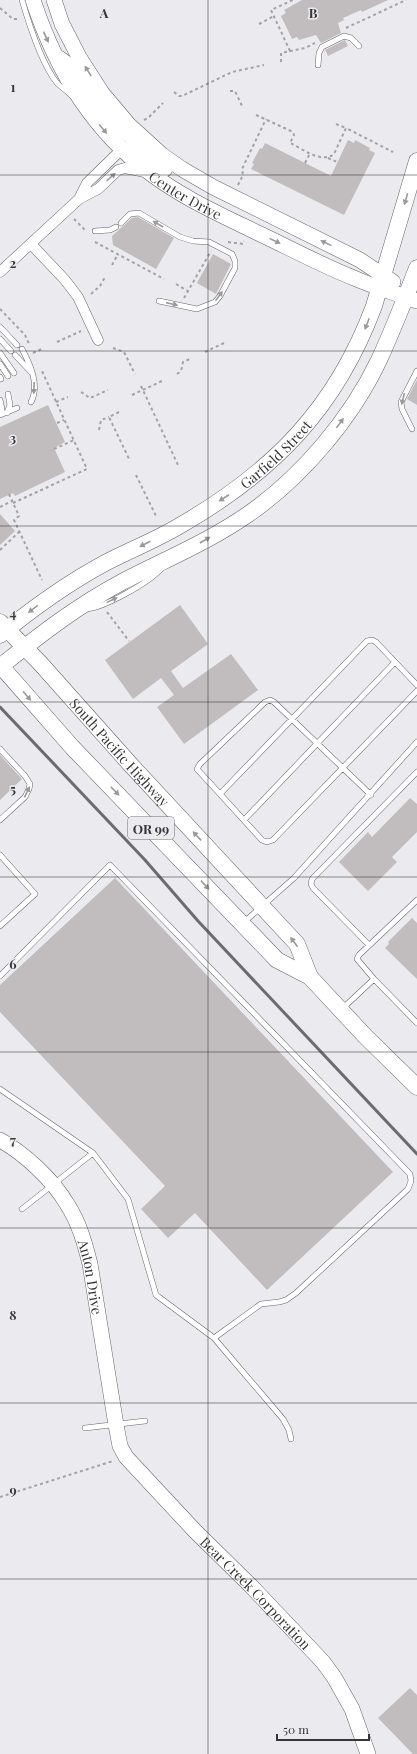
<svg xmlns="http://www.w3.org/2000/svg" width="417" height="1754" font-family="'Playfair Display',serif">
<rect width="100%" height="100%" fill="#ebebef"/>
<!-- building -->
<path fill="#c1bcbe" d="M302,0H388L362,12L361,10L343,18L344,20L338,23L341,33L321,43L316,35L299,40L297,37L292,39L281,16L286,13L284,10Z
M345,40L348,46L328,56L325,50Z
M348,140L354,143L355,140L370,148L369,150L375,153L344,215L251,169L254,164L252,163L260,148L262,149L265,143L331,176Z
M138,217L174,238L156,269L113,245L112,236L132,218Z
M213,254L231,264L216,294L197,283Z
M417,380V405L407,399Z
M48,405L65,442L54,448L65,472L15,496L13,493L0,499V427Z
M0,514L15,531L0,545Z
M180,605L208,644L171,671L183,688L231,654L258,690L184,744L157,707L174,695L161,678L133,699L105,660Z
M0,755L22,779L0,800Z
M410,798L417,804V832L392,857L397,862L368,891L339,862L368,832L372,837Z
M115,878L393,1172L267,1290L195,1213L168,1238L141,1209L165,1186L0,1012V985Z
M412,918L417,923V979L385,948L389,944L388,942Z
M410,1688L417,1695V1754H413L378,1718Z"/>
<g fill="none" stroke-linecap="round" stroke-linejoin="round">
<defs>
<path id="lane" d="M22,0C29,24 41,63 57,83C61,87 67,91 71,95
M318,65L319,53L322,47L344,36L351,38L359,46
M121,223L130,214L139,213L180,237L193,241L209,242L232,254L235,261V268L220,296L215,302L197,309L159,301
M95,231L110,230L116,227
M0,327L17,345
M0,339L11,351
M22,349C30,364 40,385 31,402
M0,353L14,373
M15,355L31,372
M0,364L8,376
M0,377L1,379
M0,400L2,409L0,413
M7,413L10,405L8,394
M0,415L17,408
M412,429L402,409L401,402L417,371
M86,609C104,608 148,583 161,569
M0,749L25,776L30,784L29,789L25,797L0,820
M220,794L262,840L267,842L273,840L417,691
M371,795L274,702L270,700L265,702L200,764L197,769L220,794L367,641L372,640L376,642L417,685
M244,820L395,662
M0,855L35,894L0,926
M417,900L359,955L357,959L374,979L417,1023
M243,923L294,878L417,742
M369,945L313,888L311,884L312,879L417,772
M0,976L110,865L410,1174L411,1181L408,1189L296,1293L286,1300L279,1302L261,1304L214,1338
M343,1008L374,979
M0,1089L93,1153L22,1209
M93,1153L128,1199L156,1295L214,1338L283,1419L289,1430L291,1439
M85,1428L145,1421"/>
<path id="street" d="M79,199L87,183L122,149
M31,244L65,280L78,297L98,340
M0,272L79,199L98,189L118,170L125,168L145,172"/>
<g id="secondary">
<path id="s1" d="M33,0C55,67 92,130 150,173C183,198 221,215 258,233C290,248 321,265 354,278C374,287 396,293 417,301"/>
<path d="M54,0L62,24L79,57L102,93L129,125L162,155L182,169L213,187L360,260L393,282"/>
<path d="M59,58L74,69L118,128L124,133L135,137"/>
<path d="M122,149C140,147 151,159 165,169"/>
<path id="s2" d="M0,1140C24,1153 53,1180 67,1204C79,1222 85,1244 90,1264L116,1425L120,1446L126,1457L195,1531L251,1586L323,1662L334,1677L352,1709L368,1754"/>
</g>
<g id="primary">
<path id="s3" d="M0,622L40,663L130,764L297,944L310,977"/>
<path id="s4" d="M0,635C33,608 68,583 105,563C130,550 156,540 181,525C274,471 336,408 374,306L417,161"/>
<path d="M0,665L72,747L277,960L310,977L365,1036L417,1087"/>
<path d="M1,666C41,634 77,606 122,582C164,560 208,542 247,515C301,478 351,419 379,360C393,330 405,299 417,268"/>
</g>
</defs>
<!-- lane casing -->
<use href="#lane" stroke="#656468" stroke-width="6"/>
<!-- street casing -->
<use href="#street" stroke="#656468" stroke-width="11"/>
<!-- secondary casing -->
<use href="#secondary" stroke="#656468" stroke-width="16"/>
<!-- primary casing -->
<use href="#primary" stroke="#656468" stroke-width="17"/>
<!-- path -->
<path stroke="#a3a3a6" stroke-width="2" stroke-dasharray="3 3" stroke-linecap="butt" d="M0,8L13,19H20
M259,24L274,16
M346,28L406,0
M290,51L271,10L293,0
M281,62V53L305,48L315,43
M230,91H235L243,108
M174,92L179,96H182L232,72L264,65
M256,115L293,132L294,135L290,143C303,149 321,164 334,154L346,128L393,152
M144,120L148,118L163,103
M336,124L346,128
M328,158L337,162
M305,163L310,153
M238,185L243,175L242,169L266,119
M74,219L86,231
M95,242L164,279
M228,242L243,244L244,241
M112,265L118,254
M176,284L188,291
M91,294L100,286L105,277
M184,298L211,251
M0,309L25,335L29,344
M57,342L81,331
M113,348L124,352L135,374
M205,352L224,343
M33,353L44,348
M177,374L181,371L183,362L192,358
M141,386L178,465
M81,392L90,398L108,390
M132,395L164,380
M56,402L68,397
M119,412L109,417L130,461
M57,423L64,420
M99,430L101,420L109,417
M54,449L74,440
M136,475L157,518
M9,494L19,516L14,520L42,580
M13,503L87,469L42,371
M0,507L12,501
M0,550L19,532
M107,612L129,641
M0,1497L113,1461"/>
<!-- lane -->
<use href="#lane" stroke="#fff" stroke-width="5"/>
<!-- street -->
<use href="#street" stroke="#fff" stroke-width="10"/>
<!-- secondary -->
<use href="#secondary" stroke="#fff" stroke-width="15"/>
<!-- primary -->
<use href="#primary" stroke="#fff" stroke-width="16"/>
<!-- rail -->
<path stroke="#6c6c6e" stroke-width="3" d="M0,707L145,860L198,921L417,1154"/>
</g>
<!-- one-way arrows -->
<defs><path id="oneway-solid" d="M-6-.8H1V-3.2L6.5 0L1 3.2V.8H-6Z"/></defs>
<g fill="#9a9a9b">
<use href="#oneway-solid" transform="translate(46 37) rotate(65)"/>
<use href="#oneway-solid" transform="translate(88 71) rotate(-122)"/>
<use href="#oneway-solid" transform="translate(103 129) rotate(50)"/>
<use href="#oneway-solid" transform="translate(111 177) rotate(-42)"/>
<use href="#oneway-solid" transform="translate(406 199) rotate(106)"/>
<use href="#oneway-solid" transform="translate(158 224) rotate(-150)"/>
<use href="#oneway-solid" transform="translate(275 241) rotate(26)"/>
<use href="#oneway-solid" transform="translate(326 243) rotate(-154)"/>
<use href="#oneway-solid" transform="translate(219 296) rotate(-54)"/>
<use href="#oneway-solid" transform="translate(172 304) rotate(13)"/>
<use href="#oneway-solid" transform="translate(367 324) rotate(111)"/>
<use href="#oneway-solid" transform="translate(34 388) rotate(92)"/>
<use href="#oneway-solid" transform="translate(403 399) rotate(104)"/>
<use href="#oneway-solid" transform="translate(340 423) rotate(-54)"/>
<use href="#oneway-solid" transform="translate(224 498) rotate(147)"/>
<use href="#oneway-solid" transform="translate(205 540) rotate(-30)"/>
<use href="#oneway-solid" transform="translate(145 544) rotate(153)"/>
<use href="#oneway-solid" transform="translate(112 600) rotate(-26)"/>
<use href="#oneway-solid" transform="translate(33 609) rotate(143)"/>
<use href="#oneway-solid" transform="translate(27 696) rotate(49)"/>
<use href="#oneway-solid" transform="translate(115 791) rotate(46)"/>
<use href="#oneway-solid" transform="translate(27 792) rotate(-65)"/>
<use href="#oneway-solid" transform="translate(197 836) rotate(-133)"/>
<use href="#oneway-solid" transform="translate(205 885) rotate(47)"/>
<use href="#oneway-solid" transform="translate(294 942) rotate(-127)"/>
</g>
<!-- grid -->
<path fill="none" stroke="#363637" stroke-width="1" stroke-opacity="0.55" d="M208,0V1754M0,175H417M0,351H417M0,526H417M0,702H417M0,877H417M0,1052H417M0,1228H417M0,1403H417M0,1579H417"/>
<g text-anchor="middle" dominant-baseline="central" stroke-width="3" stroke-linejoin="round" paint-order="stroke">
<!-- shield labels -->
<rect fill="#ebebef" stroke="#6c6c6e" stroke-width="1" x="128" y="817" width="46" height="22" rx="3"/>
<g font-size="13" font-weight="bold" fill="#363637">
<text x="151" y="828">OR 99</text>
</g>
<!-- street labels -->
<g font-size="14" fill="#363637" stroke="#ebebef">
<text stroke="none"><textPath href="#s1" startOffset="254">Center Drive</textPath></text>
<text stroke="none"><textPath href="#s4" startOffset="331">Garfield Street</textPath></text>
<text stroke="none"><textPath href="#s3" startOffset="177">South Pacific Highway</textPath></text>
<text stroke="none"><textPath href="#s2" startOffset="171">Anton Drive</textPath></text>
<text stroke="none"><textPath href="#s2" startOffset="543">Bear Creek Corporation</textPath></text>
</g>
</g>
<g font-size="13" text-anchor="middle" font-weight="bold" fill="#363637" stroke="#ebebef" stroke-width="3" stroke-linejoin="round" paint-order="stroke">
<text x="104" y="18">A</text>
<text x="313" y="18">B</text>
<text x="13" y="92">1</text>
<text x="13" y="268">2</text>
<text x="13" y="443">3</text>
<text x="13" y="618">4</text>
<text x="13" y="794">5</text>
<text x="13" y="969">6</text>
<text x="13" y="1145">7</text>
<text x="13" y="1320">8</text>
<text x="13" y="1495">9</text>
</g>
<!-- scale -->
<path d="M277 1734v6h92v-6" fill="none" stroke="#363637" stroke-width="2"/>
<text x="283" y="1734" font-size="12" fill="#363637" stroke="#ebebef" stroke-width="3" paint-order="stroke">50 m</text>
</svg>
